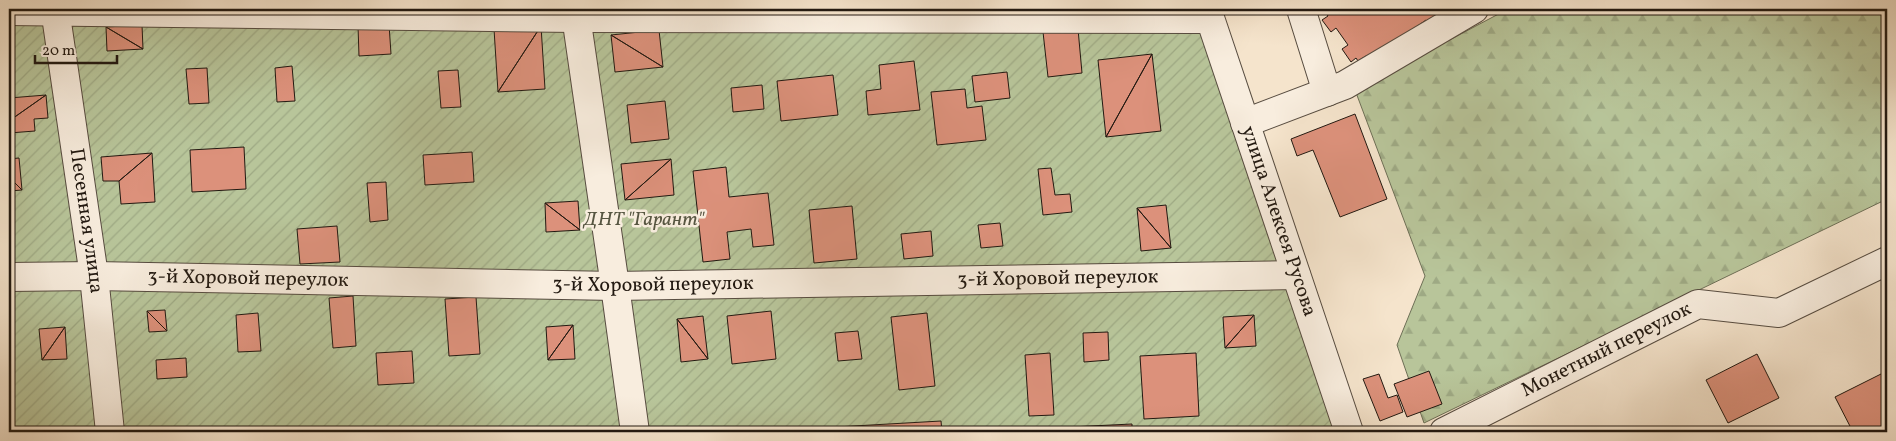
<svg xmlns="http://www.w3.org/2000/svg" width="1896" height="441" font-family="Vollkorn,serif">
<defs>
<pattern id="forest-firs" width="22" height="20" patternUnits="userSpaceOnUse" patternTransform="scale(1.25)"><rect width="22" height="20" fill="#b8c59a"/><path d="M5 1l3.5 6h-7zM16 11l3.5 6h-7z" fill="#9ea984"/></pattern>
<pattern id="garden-furrows" width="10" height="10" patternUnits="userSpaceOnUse" patternTransform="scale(1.25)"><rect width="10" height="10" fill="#b8c59a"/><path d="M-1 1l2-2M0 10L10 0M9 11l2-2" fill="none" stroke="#9ea984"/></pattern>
</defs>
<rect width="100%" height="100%" fill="#f5e4cc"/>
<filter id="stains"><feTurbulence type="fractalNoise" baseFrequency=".004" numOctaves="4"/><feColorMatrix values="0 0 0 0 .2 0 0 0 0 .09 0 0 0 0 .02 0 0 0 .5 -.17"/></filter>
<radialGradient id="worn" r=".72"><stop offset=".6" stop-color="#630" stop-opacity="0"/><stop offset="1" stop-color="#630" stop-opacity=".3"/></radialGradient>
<!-- forest -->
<path fill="url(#forest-firs)" stroke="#6d6f56" d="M1508,9H1887V199L1424,423L1397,345L1425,276L1355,90Z"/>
<!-- garden -->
<path fill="url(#garden-furrows)" stroke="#6d6f56" d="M9,9H1212L1344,432H9Z"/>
<!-- building -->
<path fill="#dc917b" stroke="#221911" d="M1331,9H1447L1449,13L1430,26L1426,20L1368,61L1366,56L1358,61L1356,58L1351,62L1342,49L1348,45L1336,28L1331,32L1322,20L1328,16L1326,13Z
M389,24L391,54L359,56L358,26Z
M142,25L143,49L106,27Z
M541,26L545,89L498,92Z
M541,26L498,92L494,29Z
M106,27L143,49L107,51Z
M1078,29L1082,73L1048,77L1043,32Z
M659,30L663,67L611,35Z
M611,35L663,67L615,72Z
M1152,54L1161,131L1106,137Z
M1152,54L1106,137L1098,60Z
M914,61L920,110L868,115L866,91L881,89L879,65Z
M292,66L295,101L277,102L275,68Z
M207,68L209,103L189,104L186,69Z
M458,70L461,107L441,108L438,71Z
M1007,72L1010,98L975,102L972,76Z
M833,75L838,115L781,121L777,81Z
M762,85L764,109L733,112L731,88Z
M965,89L967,108L982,106L986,140L937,145L931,92Z
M46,95L48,118L34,119L35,131L9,133V121Z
M46,95L9,121V98Z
M665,101L669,139L631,143L627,105Z
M1355,114L1387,199L1340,217L1313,150L1297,156L1291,139Z
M244,147L246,189L192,192L190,150Z
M472,152L474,182L425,185L423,155Z
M152,153L119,181H103L101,157Z
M152,153L155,202L121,204L119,181Z
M19,158L22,190L9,177V159Z
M671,159L625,200L621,164Z
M671,159L674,195L625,200Z
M726,167L729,197L768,193L774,245L753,247L751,229L727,232L730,259L703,262L693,171Z
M1051,168L1055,195L1070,194L1072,212L1043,215L1038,169Z
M9,177L22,190L9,191Z
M386,182L388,220L370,222L367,183Z
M578,201L580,230L545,203Z
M545,203L580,230L546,232Z
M1166,205L1171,248L1137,208Z
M852,206L857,259L814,263L809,210Z
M1137,208L1171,248L1141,251Z
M1000,223L1003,246L981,248L978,225Z
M337,226L340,262L300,264L297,229Z
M931,231L933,256L904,259L901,234Z
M353,296L356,346L333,348L329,298Z
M476,297L480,354L449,356L445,299Z
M165,310L167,331L147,311Z
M147,311L167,331L149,332Z
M771,311L776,359L732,364L727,316Z
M258,313L261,351L238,352L236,315Z
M927,313L935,386L899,390L891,317Z
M1254,315L1256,346L1225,348Z
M1254,315L1225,348L1223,317Z
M703,316L708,359L677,319Z
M677,319L708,359L681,362Z
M573,325L575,359L548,360Z
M573,325L548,360L546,327Z
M65,327L42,360L39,329Z
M65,327L67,359L42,360Z
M858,331L862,359L838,361L835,333Z
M1108,332L1109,360L1084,362L1083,333Z
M412,351L414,383L378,385L376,353Z
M1050,353L1054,415L1029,416L1025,355Z
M1196,353L1199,416L1144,419L1140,356Z
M1757,354L1779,398L1728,423L1706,380Z
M186,358L187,377L157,379L156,360Z
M1429,371L1442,404L1407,417L1394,384Z
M1887,371V430L1882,432H1853L1835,397Z
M1379,374L1388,398L1397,395L1403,412L1380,421L1363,379Z
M941,421L942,432H836V427Z
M1132,424V432H1070V427Z"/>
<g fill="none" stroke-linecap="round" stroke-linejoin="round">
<defs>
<g id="minor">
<path id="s1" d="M55,9L94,276L110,432"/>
<path d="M575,9L615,286L635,432"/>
<path id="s2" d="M1207,9L1349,432"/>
<path d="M1301,9L1327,92"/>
<path d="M9,11L576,18L1210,19"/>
<path d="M1245,123L1345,85L1474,9"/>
<path id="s3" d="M9,277L94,276L615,286L1296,275"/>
<path id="s4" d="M1444,432L1698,304L1779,313L1887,261"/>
</g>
</defs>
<!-- minor casing -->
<use href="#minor" stroke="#574c40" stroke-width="30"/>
<!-- minor -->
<use href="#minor" stroke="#f8edde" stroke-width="28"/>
</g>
<g text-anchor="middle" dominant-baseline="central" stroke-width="5" stroke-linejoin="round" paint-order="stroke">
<!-- street labels -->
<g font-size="20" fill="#221911" stroke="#f8edde">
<text stroke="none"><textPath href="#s1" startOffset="214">Песенная улица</textPath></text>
<text stroke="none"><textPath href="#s2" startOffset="224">улица Алексея Русова</textPath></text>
<text stroke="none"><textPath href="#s3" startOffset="239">3-й Хоровой переулок</textPath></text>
<text stroke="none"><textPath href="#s3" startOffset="1049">3-й Хоровой переулок</textPath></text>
<text stroke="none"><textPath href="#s3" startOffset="644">3-й Хоровой переулок</textPath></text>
<text stroke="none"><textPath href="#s4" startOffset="182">Монетный переулок</textPath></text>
</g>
<!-- park labels -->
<g font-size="20" font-style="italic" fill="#565541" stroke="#f8edde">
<text x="644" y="220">ДНТ "Гарант"</text>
</g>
</g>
<!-- margin -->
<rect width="1896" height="441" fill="none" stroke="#f5e4cc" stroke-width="30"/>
<rect x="10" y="10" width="1876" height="421" fill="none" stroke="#221911" stroke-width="2.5"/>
<rect x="15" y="15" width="1866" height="411" fill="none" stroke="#221911"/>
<!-- scale -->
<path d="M35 55v8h82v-8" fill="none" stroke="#221911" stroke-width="2.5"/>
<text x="42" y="55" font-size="15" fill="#221911" stroke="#f8edde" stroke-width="4" paint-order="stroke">20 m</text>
<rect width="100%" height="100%" filter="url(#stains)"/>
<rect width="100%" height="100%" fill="url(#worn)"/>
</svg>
